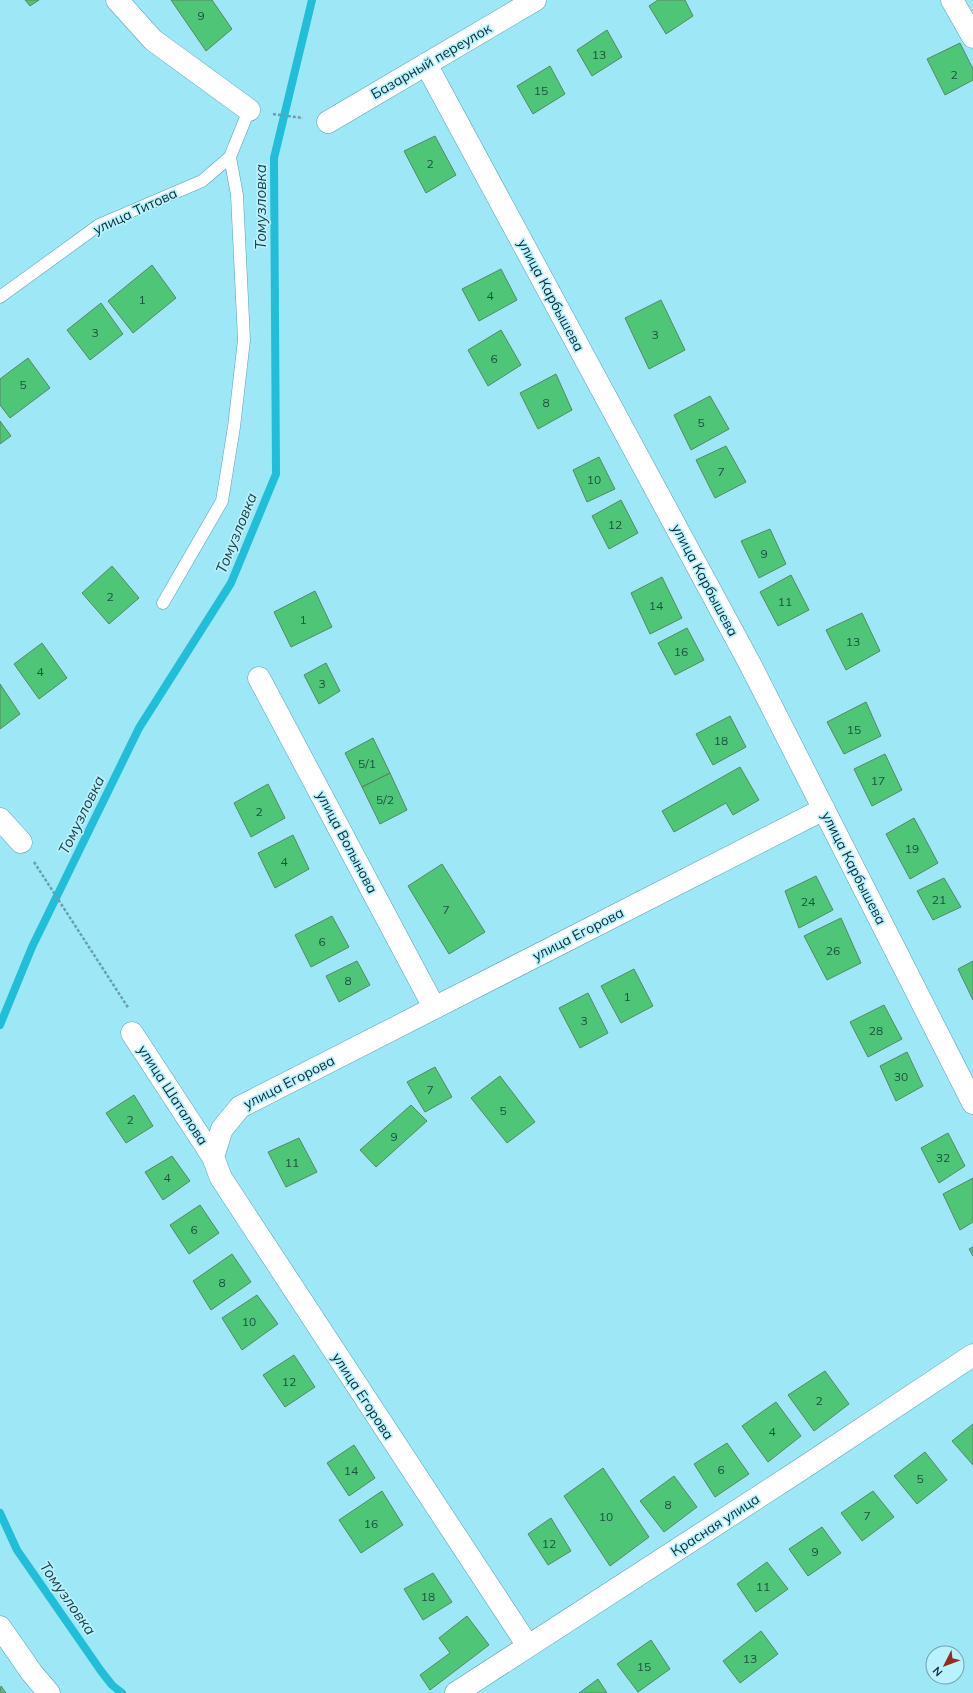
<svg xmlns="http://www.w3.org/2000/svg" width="973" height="1693" font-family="Mulish,sans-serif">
<rect width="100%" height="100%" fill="#9de7f7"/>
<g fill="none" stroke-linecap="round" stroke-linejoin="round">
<!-- stream -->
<path stroke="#21bed7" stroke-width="8" d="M0,1025L32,947L139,728L231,583L276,474L274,158L312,0
M0,1513L17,1550L101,1671L112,1685L122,1693"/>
</g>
<!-- building -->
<path fill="#4fc578" stroke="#578764" d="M25,0H39L30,6Z
M171,0H212L232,29L206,51Z
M658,0H685L693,16L666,34L649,6Z
M607,30L622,57L592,76L577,50Z
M960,43L973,69V80L945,95L927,59Z
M550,66L565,94L533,114L517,86Z
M435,136L456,175L426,193L404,151Z
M152,265L176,298L133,333L108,301Z
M501,269L517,300L479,321L462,289Z
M661,300L685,350L649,369L625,318Z
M101,303L123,334L90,360L67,330Z
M501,330L521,365L488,386L468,350Z
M28,358L50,388L10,418L0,405V379Z
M556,374L572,410L538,429L520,393Z
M710,396L729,429L691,450L674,415Z
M0,421L11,436L0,444Z
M726,446L746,482L715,498L696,460Z
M599,457L615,489L587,502L573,470Z
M621,500L638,533L609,549L592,516Z
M770,529L786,564L759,578L741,541Z
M112,566L139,598L109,624L82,593Z
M791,575L809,610L778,626L760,592Z
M662,577L682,618L650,634L631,593Z
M315,591L332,627L291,647L274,612Z
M862,613L880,651L846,670L826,630Z
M687,628L704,660L675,675L658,643Z
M42,643L67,678L39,699L14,664Z
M326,663L340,691L319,704L304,675Z
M0,684L20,714L0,729Z
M866,702L881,736L844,754L827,722Z
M730,716L746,747L713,765L696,734Z
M373,738L390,773L362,787L345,753Z
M885,754L902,790L872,806L854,769Z
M740,767L759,800L733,815L726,803L674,832L662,811Z
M390,773L407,810L380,824L362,787Z
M268,784L285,818L251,837L234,803Z
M914,818L938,863L910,879L886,834Z
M293,835L309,869L275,888L258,853Z
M442,864L485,932L449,954L408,886Z
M816,876L833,910L799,928L785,891Z
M944,878L961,907L933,920L917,891Z
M332,916L349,947L311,967L295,935Z
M841,918L861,963L827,980L804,936Z
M357,961L370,985L339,1002L326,976Z
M973,961V1000L958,969Z
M634,969L653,1006L621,1023L601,986Z
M588,993L608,1033L580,1048L559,1008Z
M884,1005L902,1039L868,1057L850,1022Z
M907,1052L923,1086L896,1101L880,1066Z
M435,1067L452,1097L425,1112L407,1082Z
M500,1076L535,1122L507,1143L471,1098Z
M134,1095L153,1126L126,1143L106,1113Z
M411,1105L427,1121L376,1167L360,1150Z
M948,1133L965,1166L939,1183L921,1148Z
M299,1138L317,1172L286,1187L268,1152Z
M172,1156L190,1181L163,1200L145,1172Z
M973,1178V1222L960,1230L943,1194Z
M200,1205L219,1233L189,1254L170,1225Z
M973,1247V1256L969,1249Z
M232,1254L251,1282L211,1310L193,1281Z
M257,1295L278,1324L242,1350L222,1318Z
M294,1355L315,1387L285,1407L263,1375Z
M825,1371L849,1404L814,1431L788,1395Z
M776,1402L801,1436L768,1462L742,1426Z
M973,1424V1465L952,1441Z
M727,1443L749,1474L715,1497L694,1464Z
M354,1445L375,1478L349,1496L327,1463Z
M925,1452L947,1480L917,1504L894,1476Z
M603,1468L649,1537L610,1566L564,1496Z
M674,1476L697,1507L664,1532L640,1501Z
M382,1491L403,1525L361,1553L339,1520Z
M873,1491L894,1517L862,1541L841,1513Z
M551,1518L571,1551L548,1565L528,1534Z
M822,1527L841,1553L808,1576L789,1549Z
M767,1562L788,1589L756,1612L737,1584Z
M433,1573L452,1602L423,1620L404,1589Z
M467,1616L489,1645L430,1690L420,1675L450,1653L439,1638Z
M761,1631L778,1654L740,1683L723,1661Z
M651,1640L670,1669L638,1692L617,1664Z
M598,1679L607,1693H579Z
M1,1686L6,1693H0Z"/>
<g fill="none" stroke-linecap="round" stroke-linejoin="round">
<defs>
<path id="service" d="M0,297L99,225L202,181L230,157L249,110
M163,603L222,501L234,427L244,340L237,195L230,157"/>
<path id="minor" d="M117,0L153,40L249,110
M952,0L973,37
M426,64L750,664L973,1103
M328,122L535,0
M259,678L434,1007
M0,819L21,842
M132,1033L213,1157
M0,1627L32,1673L49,1693
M528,1646L221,1178L213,1157L222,1129L240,1107L824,809
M456,1693L800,1470L973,1355"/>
</defs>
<!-- service casing -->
<use href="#service" stroke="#59a2b1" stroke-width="13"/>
<!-- minor casing -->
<use href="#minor" stroke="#59a2b1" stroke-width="23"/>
<!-- path -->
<path stroke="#66a1ad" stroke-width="2.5" stroke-dasharray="3 2" stroke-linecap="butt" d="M273,114L303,118
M34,862L129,1009"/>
<!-- service -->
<use href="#service" stroke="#fff" stroke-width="12"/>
<!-- minor -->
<use href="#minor" stroke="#fff" stroke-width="22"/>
</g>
<g text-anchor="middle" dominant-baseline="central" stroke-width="3.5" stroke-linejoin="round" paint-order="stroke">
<!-- number labels -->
<g font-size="12" fill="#1b5142">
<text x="201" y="15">9</text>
<text x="599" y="54">13</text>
<text x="954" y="74">2</text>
<text x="541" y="90">15</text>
<text x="430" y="163">2</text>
<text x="490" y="295">4</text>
<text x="142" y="299">1</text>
<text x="95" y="332">3</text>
<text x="655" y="334">3</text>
<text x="494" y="358">6</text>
<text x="23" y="384">5</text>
<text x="546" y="402">8</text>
<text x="701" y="422">5</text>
<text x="721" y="471">7</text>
<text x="594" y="479">10</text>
<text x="615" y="524">12</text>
<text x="764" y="553">9</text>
<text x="110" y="596">2</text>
<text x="785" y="601">11</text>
<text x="656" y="605">14</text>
<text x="303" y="619">1</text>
<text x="853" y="641">13</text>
<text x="681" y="651">16</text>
<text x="40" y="671">4</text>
<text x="322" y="683">3</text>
<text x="854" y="729">15</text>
<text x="721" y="740">18</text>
<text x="367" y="763">5/1</text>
<text x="878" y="780">17</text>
<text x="385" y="799">5/2</text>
<text x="259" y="811">2</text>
<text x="912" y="848">19</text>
<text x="284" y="861">4</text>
<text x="939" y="899">21</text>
<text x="808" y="901">24</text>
<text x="446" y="909">7</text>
<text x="322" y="941">6</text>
<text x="833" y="950">26</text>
<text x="348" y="980">8</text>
<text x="627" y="996">1</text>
<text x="584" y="1020">3</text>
<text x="876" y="1030">28</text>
<text x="901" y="1076">30</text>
<text x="430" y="1089">7</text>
<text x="503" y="1110">5</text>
<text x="130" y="1119">2</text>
<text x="394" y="1136">9</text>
<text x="943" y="1157">32</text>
<text x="292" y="1162">11</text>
<text x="167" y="1177">4</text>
<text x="194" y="1229">6</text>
<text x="222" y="1282">8</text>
<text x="249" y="1321">10</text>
<text x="289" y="1381">12</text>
<text x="819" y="1400">2</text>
<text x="772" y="1431">4</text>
<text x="721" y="1469">6</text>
<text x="351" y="1470">14</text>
<text x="920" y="1478">5</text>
<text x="668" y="1504">8</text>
<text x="867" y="1515">7</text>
<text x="606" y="1516">10</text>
<text x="371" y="1523">16</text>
<text x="549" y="1543">12</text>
<text x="815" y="1551">9</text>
<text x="763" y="1586">11</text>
<text x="428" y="1596">18</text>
<text x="750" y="1658">13</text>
<text x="644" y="1666">15</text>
</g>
<!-- street labels -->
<g font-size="14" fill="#0a2a30" stroke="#b8f2fe">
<text transform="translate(431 61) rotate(-30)">Базарный переулок</text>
<text transform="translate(135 211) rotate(-25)">улица Титова</text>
<text transform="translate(551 295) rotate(62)">улица Карбышева</text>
<text transform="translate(705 580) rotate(62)">улица Карбышева</text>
<text transform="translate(347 842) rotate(62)">улица Волынова</text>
<text transform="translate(854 868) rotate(63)">улица Карбышева</text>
<text transform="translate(578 934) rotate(-27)">улица Егорова</text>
<text transform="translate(289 1082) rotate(-27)">улица Егорова</text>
<text transform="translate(173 1095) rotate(57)">улица Шаталова</text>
<text transform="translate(363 1396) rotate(57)">улица Егорова</text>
<text transform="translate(715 1525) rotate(-33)">Красная улица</text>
</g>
<!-- water labels -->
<g font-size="15" font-style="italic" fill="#224046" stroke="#b8f2fe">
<text transform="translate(260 207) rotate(-90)">Томузловка</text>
<text transform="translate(236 533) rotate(-68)">Томузловка</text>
<text transform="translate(81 815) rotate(-64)">Томузловка</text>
<text transform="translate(68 1598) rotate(55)">Томузловка</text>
</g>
</g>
<!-- north arrow -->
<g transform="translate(945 1665) rotate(228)"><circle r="19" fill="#b8f2fe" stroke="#72a2ac"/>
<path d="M0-3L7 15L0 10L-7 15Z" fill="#962c1b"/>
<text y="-6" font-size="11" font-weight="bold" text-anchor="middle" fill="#0a2a30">N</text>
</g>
</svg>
